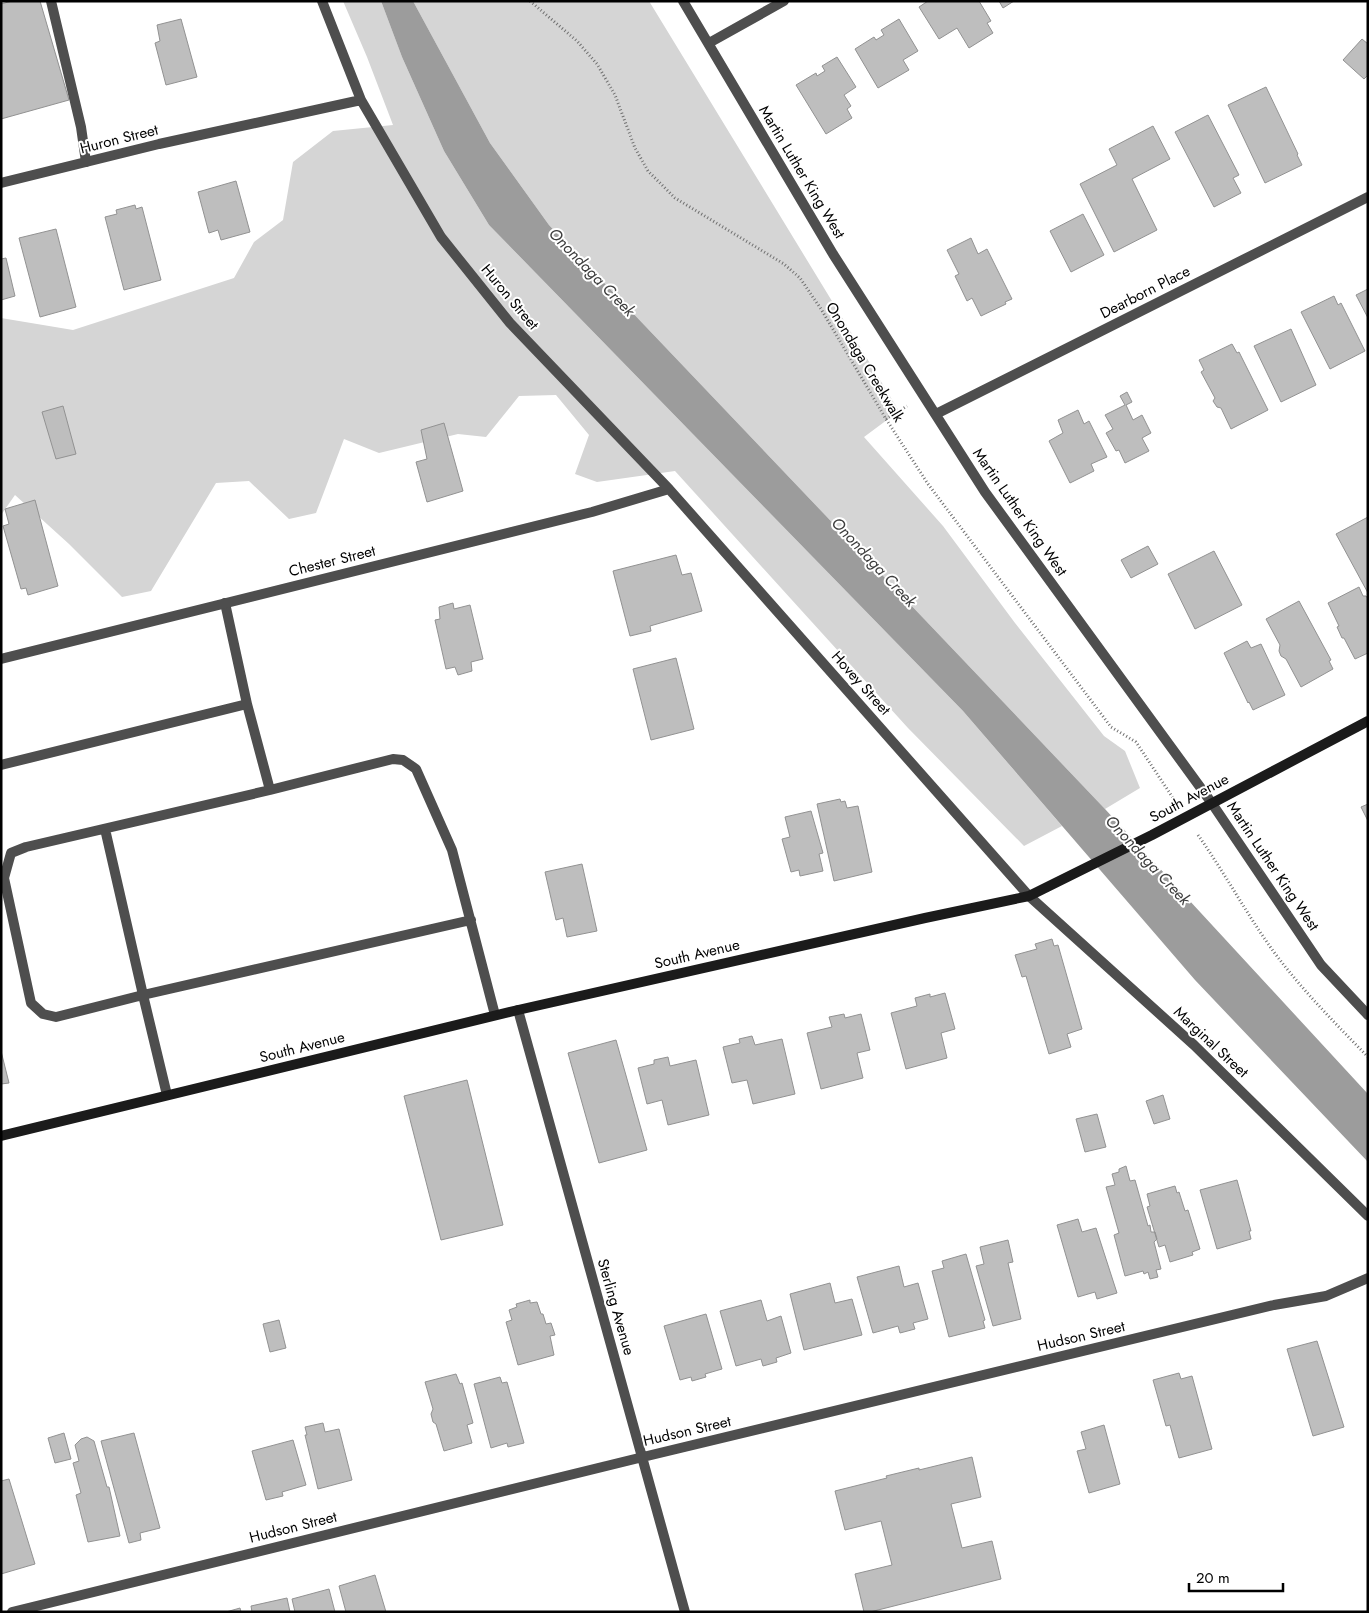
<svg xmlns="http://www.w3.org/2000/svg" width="1369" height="1613" font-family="Jost,sans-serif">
<rect width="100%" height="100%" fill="#fff"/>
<!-- green -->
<path fill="#d5d5d5" d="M343,1H381L402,57L444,151L489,225L963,711L1062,826L1024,846L908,728L675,471L597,482L575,474L589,435L556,395L519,396L486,437L458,434L379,453L344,439L316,513L289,519L249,481L216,483L151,591L122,597L69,544L15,495L1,515V318L73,330L234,278L254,242L283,220L293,162L333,131L393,125L367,57Z
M413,1H649L899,411L864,437L943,526L1015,623L1104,736L1125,751L1140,788L1105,809L549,225L490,143Z"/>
<!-- water -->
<path fill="#9c9c9c" d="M381,1H413L490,143L549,225L1105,809L1368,1094V1162L1195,980L963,711L489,225L444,151L402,57Z"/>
<!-- building -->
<path fill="#bebebe" stroke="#929292" d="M12,1H40L69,100L1,119V4Z
M928,1H979L991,21L987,23L993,33L969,48L957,28L939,39L919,7Z
M999,1H1014L1003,8Z
M181,19L197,77L166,85L155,43L160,41L157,25Z
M899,19L918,51L903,60L909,70L878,88L855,49L874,37L876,40L884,35L881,30Z
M1362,39L1368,44V75L1364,79L1343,60Z
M837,57L856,87L844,95L851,106L847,109L852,118L826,134L796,85L816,73L817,76L825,71L822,66Z
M1266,87L1298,154L1297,155L1302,165L1265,183L1228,105Z
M1208,115L1239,175L1233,178L1241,193L1214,207L1175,132Z
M1153,126L1170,159L1132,179L1157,230L1114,252L1080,184L1117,165L1109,149Z
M236,181L250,232L221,240L218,230L209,233L198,192Z
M135,205L136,209L142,207L161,280L124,290L105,217L117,214L116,210Z
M1083,214L1104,255L1071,272L1050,231Z
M56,229L76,307L40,317L19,238Z
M971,238L978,254L987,249L1012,299L1005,302L1006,304L981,316L972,298L967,301L955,276L959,274L947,250Z
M6,258L15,296L1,300V259Z
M1368,289V318L1356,295Z
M1334,296L1338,305L1341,303L1365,351L1330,369L1301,312Z
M1291,329L1316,385L1281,402L1254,346Z
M1232,344L1237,353L1239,352L1268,410L1231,429L1221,408L1217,407L1213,401L1215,398L1201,372L1204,370L1199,360Z
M1127,392L1132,402L1126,405L1133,420L1142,415L1151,433L1142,438L1149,451L1125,463L1119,450L1116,451L1106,433L1113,429L1105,415L1125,405L1120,396Z
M63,406L76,454L56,459L42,412Z
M1078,410L1084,424L1089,421L1107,457L1091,464L1094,471L1070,483L1049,441L1063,433L1058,420Z
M444,423L463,491L427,502L416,462L427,459L421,430Z
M35,500L58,586L28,595L26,588L21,589L3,526L9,524L5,509Z
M1368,517V593L1336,534Z
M1148,546L1158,564L1131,578L1121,560Z
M1214,551L1242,605L1195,629L1168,574Z
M676,555L682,575L691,573L702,611L650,626L651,631L630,636L613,571Z
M1359,587L1363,596H1366L1368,599V653L1355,659L1344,638H1342L1337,627L1339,626L1328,603Z
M1299,601L1331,660L1329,661L1333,669L1301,687L1286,659L1281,656L1279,651L1280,645L1266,619Z
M453,603L454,609L470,605L483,659L471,662L472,671L458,675L455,667L446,669L435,620L440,619L439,607Z
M1247,641L1251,648L1261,644L1285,695L1253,710L1249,702L1248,703L1224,653Z
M676,658L694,729L651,740L633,669Z
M840,799L841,802L845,801L847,808L858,806L872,872L834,881L817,804Z
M1368,804V821L1361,807Z
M811,811L823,853L819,854L823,871L800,876L799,870L791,872L782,839L790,837L785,817Z
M582,864L597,931L567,937L563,918L556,920L545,872Z
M1052,939L1054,946L1058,945L1082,1029L1067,1034L1071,1047L1049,1054L1026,976L1022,977L1015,955L1037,949L1035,944Z
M945,993L955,1029L941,1033L947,1058L906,1069L891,1013L917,1006L915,998L930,994V997Z
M844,1014L845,1018L861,1014L870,1050L857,1053L863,1078L821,1089L807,1033L832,1027L829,1017Z
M752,1036L755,1045L782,1039L795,1094L753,1104L747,1080L732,1083L723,1047L740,1043L739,1039Z
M616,1040L647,1150L599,1163L568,1053Z
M1,1051L9,1083L1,1084Z
M668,1057L670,1066L696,1060L709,1115L668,1125L662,1100L647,1104L638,1068L654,1064V1060Z
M467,1080L503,1225L441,1240L404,1096Z
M1163,1095L1170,1119L1154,1124L1146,1101Z
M1097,1114L1106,1147L1085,1152L1076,1119Z
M1126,1166L1130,1181L1135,1180L1148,1226L1150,1225L1151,1232H1155L1157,1239L1154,1242L1161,1269L1156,1270L1158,1277L1150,1279L1148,1272L1144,1274L1143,1271L1125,1276L1114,1235L1119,1233L1106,1187L1115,1185L1112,1174L1119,1172V1169Z
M1237,1180L1251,1231H1249L1251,1239L1217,1249L1200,1190Z
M1175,1186L1177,1193L1179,1192L1185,1211L1188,1210L1200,1249L1192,1252L1193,1255L1170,1262L1165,1245L1159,1247L1147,1207L1150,1206L1147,1194Z
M1078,1219L1082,1232L1096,1228L1117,1293L1097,1299L1095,1292L1078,1297L1057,1225Z
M1008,1240L1013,1262L1008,1263L1021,1319L993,1326L976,1266L984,1264L980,1247Z
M966,1254L985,1320L983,1321L985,1328L949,1337L932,1271L944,1268L942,1261Z
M899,1266L904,1287L918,1283L928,1319L913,1323L915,1329L900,1333L898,1326L873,1333L857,1277Z
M830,1283L835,1303L852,1299L862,1335L804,1350L790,1294Z
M530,1300V1303L537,1302L541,1314H543L546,1324L551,1323L555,1335L550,1336L554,1355L518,1365L506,1322L512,1320L509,1310L517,1307L516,1304Z
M761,1300L767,1321L781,1316L791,1353L776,1358L777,1362L763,1366L761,1359L736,1366L720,1311Z
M706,1314L722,1369L705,1374L706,1377L692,1381L691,1377L680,1380L664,1326Z
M279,1320L286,1348L270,1352L263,1324Z
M1317,1341L1344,1427L1313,1436L1287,1349Z
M1179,1373L1181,1379L1192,1376L1212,1449L1179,1458L1170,1425L1166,1426L1153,1380Z
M456,1374L460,1384L462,1383L473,1423L467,1425L472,1443L444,1451L436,1424L433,1422L431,1414L433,1409L425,1382Z
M500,1377L502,1383L507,1382L524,1443L508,1447L507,1443L491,1448L474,1384Z
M323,1423L325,1432L339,1429L352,1480L318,1489L305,1435H307L305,1427Z
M1104,1425L1120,1484L1089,1493L1077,1451L1086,1449L1081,1432Z
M64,1433L71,1459L55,1463L48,1438Z
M134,1433L160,1528L140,1533L141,1540L129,1543L101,1441Z
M87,1437L94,1441L107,1487H109L120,1536L88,1542L76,1495L81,1493L73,1463L79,1461L75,1445L81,1439Z
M293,1440L306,1485L282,1492L283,1496L266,1500L252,1451Z
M972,1457L981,1497L951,1504L962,1548L992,1541L1001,1579L870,1612H864L855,1574L892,1565L881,1521L845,1530L835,1491L887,1478L886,1476L919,1468V1470Z
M9,1479L35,1564L1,1574V1481Z
M375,1575L386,1612H346L339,1586Z
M329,1589L335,1612H295L292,1599Z
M287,1598L290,1612H252L251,1606Z
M240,1608L241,1612H226Z"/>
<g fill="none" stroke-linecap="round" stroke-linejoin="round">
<!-- path -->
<path stroke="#707070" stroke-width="3" stroke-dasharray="1 2.5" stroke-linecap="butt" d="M530,1L577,41L597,64L615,95L635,148L648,171L675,198L784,264L800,278L821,309L886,419L928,484L1111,727L1136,742L1175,801
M886,419L907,406
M1198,835C1224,872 1245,911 1271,948C1300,988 1334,1022 1368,1057"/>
<!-- service -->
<path stroke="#4e4e4e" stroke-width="10" d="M51,1L81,127L86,162
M247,704L270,790L393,759L403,760L416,769L452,850L495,1015
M1,765L247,704L225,603
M105,829L143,995L56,1017L43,1014L31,1003L4,878L11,853L26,847L270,790
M167,1095L143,995L471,920"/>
<!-- minor -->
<path stroke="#4e4e4e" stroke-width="10" d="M322,1L361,100L441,237L510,323L669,489L1029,896L1194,1045L1368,1216
M683,1L833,254L985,492L1211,802L1321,965L1368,1015
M709,43L784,1
M1,183L159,144L361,100
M936,414L1368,197
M1,659L592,512L669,489
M518,1010L685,1612
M12,1612L643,1457L1274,1305L1326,1296L1368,1278"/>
<!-- secondary -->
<path stroke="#1b1b1b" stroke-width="10" d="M1,1136L518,1010L925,918L1029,896L1152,835L1368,721"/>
</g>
<g text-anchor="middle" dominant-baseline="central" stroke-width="4" stroke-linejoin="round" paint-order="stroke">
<!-- street labels -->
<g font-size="15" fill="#000" stroke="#fff">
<text transform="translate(119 139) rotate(-14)">Huron Street</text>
<text transform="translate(802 172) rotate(59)">Martin Luther King West</text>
<text transform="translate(1145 292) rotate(-27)">Dearborn Place</text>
<text transform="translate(510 297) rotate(50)">Huron Street</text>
<text transform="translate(865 362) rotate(59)">Onondaga Creekwalk</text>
<text transform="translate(1020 512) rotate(55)">Martin Luther King West</text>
<text transform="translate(332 561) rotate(-14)">Chester Street</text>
<text transform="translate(861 683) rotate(48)">Hovey Street</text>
<text transform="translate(1189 798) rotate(-28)">South Avenue</text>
<text transform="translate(1273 866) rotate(56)">Martin Luther King West</text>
<text transform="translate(697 954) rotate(-13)">South Avenue</text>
<text transform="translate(1211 1042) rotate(43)">Marginal Street</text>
<text transform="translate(302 1047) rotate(-14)">South Avenue</text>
<text transform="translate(616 1307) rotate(74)">Sterling Avenue</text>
<text transform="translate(1081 1336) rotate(-13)">Hudson Street</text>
<text transform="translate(687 1431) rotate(-13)">Hudson Street</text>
<text transform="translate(293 1527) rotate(-14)">Hudson Street</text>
</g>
<!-- water labels -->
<g font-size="16" font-style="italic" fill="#3d3d3d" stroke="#fff">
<text transform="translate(592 272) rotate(46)">Onondaga Creek</text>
<text transform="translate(874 562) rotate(47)">Onondaga Creek</text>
<text transform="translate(1148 860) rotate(47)">Onondaga Creek</text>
</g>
</g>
<!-- border -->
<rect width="1369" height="1613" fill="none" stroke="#000000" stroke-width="5"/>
<!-- scale -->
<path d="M1189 1583v8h94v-8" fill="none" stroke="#000000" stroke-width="2.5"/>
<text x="1196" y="1583" font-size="15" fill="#000000" stroke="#ffffff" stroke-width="4" paint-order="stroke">20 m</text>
</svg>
